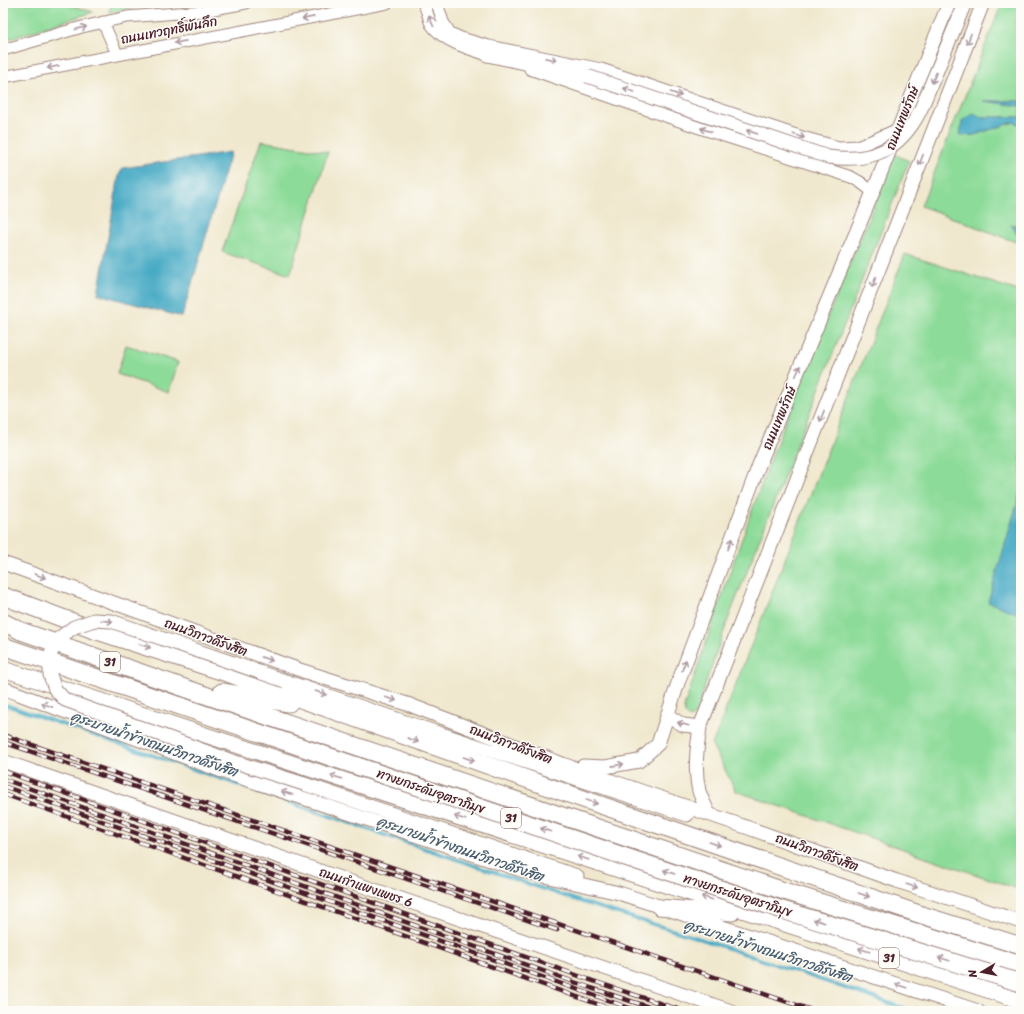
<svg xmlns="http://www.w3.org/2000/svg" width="1024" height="1014" font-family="Sriracha,'Playpen Sans Thai',sans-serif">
<rect width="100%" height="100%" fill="#fdfcf7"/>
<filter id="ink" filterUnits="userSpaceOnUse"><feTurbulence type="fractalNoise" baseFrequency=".025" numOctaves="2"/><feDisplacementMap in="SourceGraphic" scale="8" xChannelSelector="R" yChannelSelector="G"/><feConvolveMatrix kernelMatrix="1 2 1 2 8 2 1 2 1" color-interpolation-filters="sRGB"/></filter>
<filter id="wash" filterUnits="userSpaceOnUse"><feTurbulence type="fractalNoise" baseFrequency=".012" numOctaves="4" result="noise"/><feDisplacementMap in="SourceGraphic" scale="16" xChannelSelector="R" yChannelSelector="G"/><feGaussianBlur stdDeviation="0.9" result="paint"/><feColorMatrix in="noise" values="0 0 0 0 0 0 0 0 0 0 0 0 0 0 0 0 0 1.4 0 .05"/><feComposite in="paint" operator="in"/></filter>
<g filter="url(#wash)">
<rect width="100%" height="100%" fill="#f0e8ce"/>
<!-- green -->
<path fill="#8ddb99" stroke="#6c7d62" d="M3,3H65L93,12L3,41Z
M112,3H162L109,12Z
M1002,3H1021V101H988L1021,106V117H982L961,136L974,135L1014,122L1021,126V225H1012L1017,234L1021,235V244L921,206Z
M261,141L328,152L290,275L222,252Z
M894,154L909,161L729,617L705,685L697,713L690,718L685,714L684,707C717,610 750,512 787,417C821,328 861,242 894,154Z
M905,254L1021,292V490L989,602L1021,615V890L736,791L712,745Z
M126,345L178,362L169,392L117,374Z"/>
<!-- water -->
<path fill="#45a9c4" stroke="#486478" d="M983,101H1021V106Z
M973,113L982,117H1021V126L1014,122L974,135L960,136L962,121Z
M231,152L182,317L98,294L119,175L123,168Z
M1011,225H1021V235L1017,234Z
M1021,490V615L988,602Z"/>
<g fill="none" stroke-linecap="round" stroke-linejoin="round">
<!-- stream -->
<path stroke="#45a9c4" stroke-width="3.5" d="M3,704L382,834L588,904L698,938L912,1011"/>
</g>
</g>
<g filter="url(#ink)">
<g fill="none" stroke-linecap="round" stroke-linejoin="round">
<defs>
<path id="tertiary" d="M423,3C427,9 428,17 431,24C443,43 475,51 495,57
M437,3L443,22L450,33L461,38L489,46L601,69L802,137L839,147L860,146L898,129
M103,22L117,54
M3,50L82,27L127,17L203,11L246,3
M530,69L703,129L851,177L860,182L873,192
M3,77L387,3"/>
<path id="secondary" d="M487,55L587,76
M3,563L303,671L410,705L565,765L743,826L897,881L1021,922
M285,681L417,726L687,815
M3,688L227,773L527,872L619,893L978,1011
M667,715L683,725L700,727
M3,761L357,884L731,1011
M583,766L605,767L639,761L658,744L679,680L759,465L873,192L949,3
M304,784L577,876
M709,814C706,807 701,798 699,791C694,769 697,748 700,727L983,3"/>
<path id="trunk" d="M3,669L1021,1001
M659,907L732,913"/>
<path id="motorway" d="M3,596L94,630L233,675L586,800L922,915L1021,946
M3,622L21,631
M222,692L289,703
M199,693L781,890L1021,965"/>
</defs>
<!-- tertiary casing -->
<use href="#tertiary" stroke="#9d847c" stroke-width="13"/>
<!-- secondary casing -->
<use href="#secondary" stroke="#9d847c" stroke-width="15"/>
<!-- trunk casing -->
<use href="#trunk" stroke="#9d847c" stroke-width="17"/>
<!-- motorway casing -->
<use href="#motorway" stroke="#9d847c" stroke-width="19"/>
<!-- tertiary -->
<use href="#tertiary" stroke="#fff" stroke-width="11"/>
<!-- secondary -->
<use href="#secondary" stroke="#fff" stroke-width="13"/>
<!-- trunk -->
<use href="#trunk" stroke="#fff" stroke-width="15"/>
<!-- motorway -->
<use href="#motorway" stroke="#fff" stroke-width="17"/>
<defs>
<path id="rail" d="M3,735L814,1011
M3,742L557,930
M3,771L593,981L683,1011
M3,779L591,988L661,1011
M3,786L638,1011
M3,794L617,1011"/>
</defs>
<!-- rail casing -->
<use href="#rail" stroke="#4a1f2b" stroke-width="4.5"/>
<!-- rail -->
<use href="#rail" stroke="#fdfcf7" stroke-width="3" stroke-dasharray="9" stroke-linecap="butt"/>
<defs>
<path id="secondary-bridge" d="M587,76L828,157C872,163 900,150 920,111L965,3
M285,681L111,621L94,620L74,627L58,639L50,655V675L55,689L65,700L235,762L304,784"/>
<path id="motorway-bridge" d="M21,631L199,693
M3,646L782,910L1021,983"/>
</defs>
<!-- secondary-bridge casing -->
<use href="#secondary-bridge" stroke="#9d847c" stroke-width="15" stroke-linecap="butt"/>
<!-- motorway-bridge casing -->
<use href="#motorway-bridge" stroke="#9d847c" stroke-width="19" stroke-linecap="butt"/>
<!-- secondary-bridge -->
<use href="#secondary-bridge" stroke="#fff" stroke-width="13"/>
<!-- motorway-bridge -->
<use href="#motorway-bridge" stroke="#fff" stroke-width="17"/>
</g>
<!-- one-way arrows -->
<defs><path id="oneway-shaft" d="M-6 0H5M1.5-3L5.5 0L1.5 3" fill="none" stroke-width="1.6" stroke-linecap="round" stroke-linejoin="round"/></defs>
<g stroke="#ae9aa0">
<use href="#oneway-shaft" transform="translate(308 18) rotate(169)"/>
<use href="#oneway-shaft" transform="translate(431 21) rotate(-115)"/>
<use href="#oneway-shaft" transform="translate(81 28) rotate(-15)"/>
<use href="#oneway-shaft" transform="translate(969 39) rotate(111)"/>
<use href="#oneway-shaft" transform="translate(180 42) rotate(169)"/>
<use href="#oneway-shaft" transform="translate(551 59) rotate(11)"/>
<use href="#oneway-shaft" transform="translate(53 67) rotate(169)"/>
<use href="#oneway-shaft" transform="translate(934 78) rotate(112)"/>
<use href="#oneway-shaft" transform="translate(629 90) rotate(-161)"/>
<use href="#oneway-shaft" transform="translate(676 94) rotate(19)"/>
<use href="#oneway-shaft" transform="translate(706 130) rotate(-161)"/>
<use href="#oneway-shaft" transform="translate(752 132) rotate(-161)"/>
<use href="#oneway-shaft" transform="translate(799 136) rotate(18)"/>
<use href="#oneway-shaft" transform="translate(921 160) rotate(111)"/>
<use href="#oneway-shaft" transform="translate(874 282) rotate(111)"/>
<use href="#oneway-shaft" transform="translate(798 371) rotate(-67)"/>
<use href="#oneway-shaft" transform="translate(822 416) rotate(111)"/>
<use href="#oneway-shaft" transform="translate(730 544) rotate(-70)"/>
<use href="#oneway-shaft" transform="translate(40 576) rotate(20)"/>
<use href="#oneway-shaft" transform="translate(107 621) rotate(7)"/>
<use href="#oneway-shaft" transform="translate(145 646) rotate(18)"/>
<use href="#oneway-shaft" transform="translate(267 659) rotate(19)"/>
<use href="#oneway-shaft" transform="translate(684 665) rotate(-70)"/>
<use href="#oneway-shaft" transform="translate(321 693) rotate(19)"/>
<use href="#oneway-shaft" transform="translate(391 699) rotate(17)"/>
<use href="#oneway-shaft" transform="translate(47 705) rotate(-159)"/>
<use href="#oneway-shaft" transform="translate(683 724) rotate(-164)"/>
<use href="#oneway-shaft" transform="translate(413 740) rotate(20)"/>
<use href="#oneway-shaft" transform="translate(469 759) rotate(19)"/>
<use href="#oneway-shaft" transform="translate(618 765) rotate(-11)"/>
<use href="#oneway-shaft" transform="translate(336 777) rotate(-162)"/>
<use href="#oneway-shaft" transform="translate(287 793) rotate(-162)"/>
<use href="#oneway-shaft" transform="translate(592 802) rotate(19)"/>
<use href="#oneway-shaft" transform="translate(460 818) rotate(-162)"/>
<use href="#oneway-shaft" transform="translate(546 830) rotate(-161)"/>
<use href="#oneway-shaft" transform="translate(715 844) rotate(19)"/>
<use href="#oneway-shaft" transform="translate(583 858) rotate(-162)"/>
<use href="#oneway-shaft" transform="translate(669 872) rotate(-161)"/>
<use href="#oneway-shaft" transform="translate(912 886) rotate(18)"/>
<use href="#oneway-shaft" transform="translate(864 895) rotate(19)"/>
<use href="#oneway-shaft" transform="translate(707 898) rotate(-162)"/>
<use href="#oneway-shaft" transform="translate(819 921) rotate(-163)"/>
<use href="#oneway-shaft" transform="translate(864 950) rotate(-162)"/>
<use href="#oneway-shaft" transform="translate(944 959) rotate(-163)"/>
<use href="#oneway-shaft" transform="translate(901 986) rotate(-162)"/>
</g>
</g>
<g text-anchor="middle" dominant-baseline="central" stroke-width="3" stroke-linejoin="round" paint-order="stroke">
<!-- shield labels -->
<g fill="#fdfcf7" stroke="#806168" stroke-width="1">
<rect x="100" y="652" width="20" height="20" rx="3"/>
<rect x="501" y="808" width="20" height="20" rx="3"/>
<rect x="879" y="948" width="20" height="20" rx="3"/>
</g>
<g font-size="12" font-weight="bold" fill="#4a1f2b">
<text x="110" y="662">31</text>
<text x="511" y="818">31</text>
<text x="889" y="958">31</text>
</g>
<!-- street labels -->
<g font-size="13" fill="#4a1f2b" stroke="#fdfcf7">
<text transform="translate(169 30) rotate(-11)">ถนนเทวฤทธิ์พันลึก</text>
<text transform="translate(902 118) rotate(-68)">ถนนเทพรักษ์</text>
<text transform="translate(779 418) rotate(-67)">ถนนเทพรักษ์</text>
<text transform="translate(206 637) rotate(20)">ถนนวิภาวดีรังสิต</text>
<text transform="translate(511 744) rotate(21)">ถนนวิภาวดีรังสิต</text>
<text transform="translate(431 791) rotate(19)">ทางยกระดับอุตราภิมุข</text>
<text transform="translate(817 852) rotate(20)">ถนนวิภาวดีรังสิต</text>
<text transform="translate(366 887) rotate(19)">ถนนกำแพงเพชร 6</text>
<text transform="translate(738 895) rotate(18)">ทางยกระดับอุตราภิมุข</text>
</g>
<!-- water labels -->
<g font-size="14" font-style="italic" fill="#485d70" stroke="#fdfcf7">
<text transform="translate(154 744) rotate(19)">คูระบายน้ำข้างถนนวิภาวดีรังสิต</text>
<text transform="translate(460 849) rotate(19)">คูระบายน้ำข้างถนนวิภาวดีรังสิต</text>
<text transform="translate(768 951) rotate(18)">คูระบายน้ำข้างถนนวิภาวดีรังสิต</text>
</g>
</g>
<!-- margin -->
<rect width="1024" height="1014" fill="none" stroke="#fdfcf7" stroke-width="16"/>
<!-- north arrow -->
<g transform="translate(982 972) rotate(260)" stroke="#fdfcf7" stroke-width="3" paint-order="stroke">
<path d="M0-3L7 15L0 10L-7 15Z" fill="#4a1f2b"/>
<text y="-6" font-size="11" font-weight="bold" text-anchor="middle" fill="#4a1f2b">N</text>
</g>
</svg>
